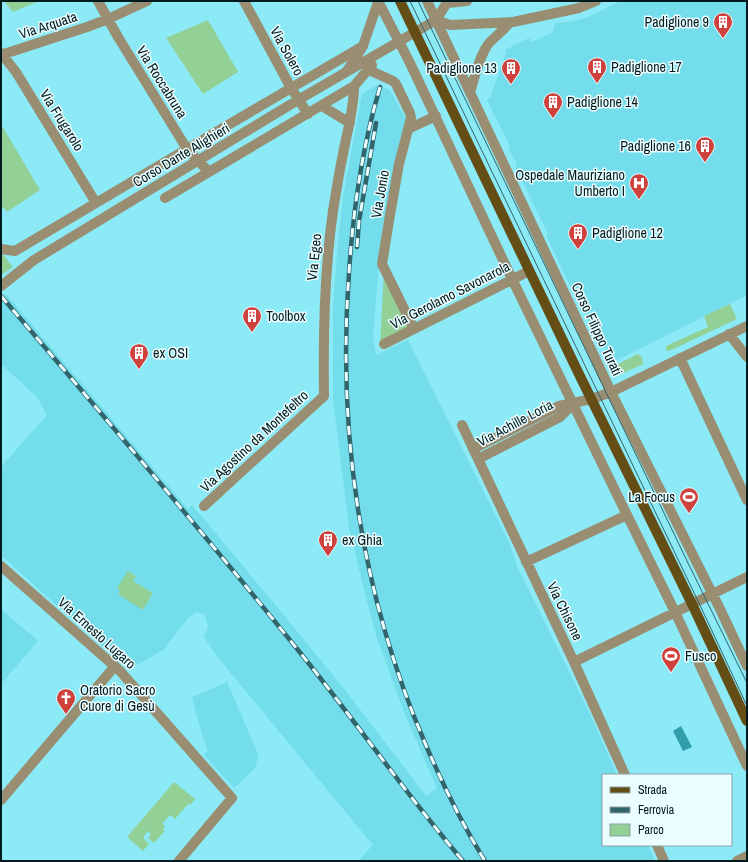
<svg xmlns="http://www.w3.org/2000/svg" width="748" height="862" font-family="'Archivo Narrow',sans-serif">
<rect width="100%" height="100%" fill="#8beaf5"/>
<!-- built -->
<path fill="#73ddeb" d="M621,1H747V295L611,363L604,347H602L572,285L570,286L546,235L548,234L515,166L517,164L510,151L509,144L487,100L490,98L506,53L505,50L529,38L532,42L553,32L555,23L568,22L586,18Z
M376,85L390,90L406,119L379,264L373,336L376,355L408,340L509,542L517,566L590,714L617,775H603V845H648L655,861H358L373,845L219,659L204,637L208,627L205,614L196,612L188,618L163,650L128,670L1,555V467L47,415L37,397L1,364V299L6,294L188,509L192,505L205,520L342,686L426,796L437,788L405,715L376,636L362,582L349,528L333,398V305L338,240L344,191L362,94Z
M1,609L38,641L1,684Z
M227,682L258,754L256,767L234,788L204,755L208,750L202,735L192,697Z"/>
<!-- green -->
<path fill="#93d096" d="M4,1H39L13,12Z
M208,20L238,72L203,94L166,38Z
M1,124L40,190L7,212L1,205Z
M1,252L13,267L1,275Z
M384,271L411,328L380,345Z
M730,304L737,319L669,351L666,350V346L708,327L704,316Z
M638,354L642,357L643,364L619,375L615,371L616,365Z
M128,571L136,576L133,581L153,593L143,610L118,594L120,590L117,588Z
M174,782L195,799L190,805L188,804L175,819L170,815L162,824L165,826L163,829L165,831L154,843L148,838L151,834L148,831L143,838L149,844L143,851L127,837Z"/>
<!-- water -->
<path fill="#309eab" d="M681,726L692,747L683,751L673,731Z"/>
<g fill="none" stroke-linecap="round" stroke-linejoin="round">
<!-- minor -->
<path stroke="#998d72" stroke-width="10" d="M98,1L118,37L187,149L209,172
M244,1L291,88L308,114
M378,1L410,63L512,279L627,515L675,612L747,766
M427,1L611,392L720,609L747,666
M447,3L467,1
M436,20L450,25L513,22L579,8L596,1
M1,53L16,72L96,203
M1,55L87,27L108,19L147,1
M369,70L393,81L396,84L410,113L411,118L399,164L390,215L382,264L414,329
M347,71L363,46L378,2
M470,93C474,79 480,53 490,42C497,35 504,30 510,22
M322,106L350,123
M408,129L436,116
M165,198L354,86L372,65
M1,249L15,251L187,149L363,46
M1,286L34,260L298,100L436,20L448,1
M729,334L747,357
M384,344L529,271
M680,358L747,500
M462,425L574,662L625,775
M473,449L559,406L592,399L611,392L747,326
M478,459L560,417L573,404
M204,506L324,396C323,334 324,273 333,211C336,192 339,173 343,154C347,132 354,109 354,86
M526,562L627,515
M1,566L120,671L232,798L179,861
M574,662L747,577
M1,800L115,666
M657,845L664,861
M737,861L747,856"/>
<!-- major -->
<path stroke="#654e16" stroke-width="10" d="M400,1L577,370L692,604L747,721"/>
<!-- tram -->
<path stroke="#32656b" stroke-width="1" d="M410,1L698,601L747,706
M418,1L688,563L747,683"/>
<defs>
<path id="rail" d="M380,87C362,148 353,210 349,273C337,434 361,594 425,743C442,783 462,824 485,861
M357,247L359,221L376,123
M1,296C101,413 201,530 298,650C354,719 405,793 463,861"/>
</defs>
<!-- rail casing -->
<use href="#rail" stroke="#32656b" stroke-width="4.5"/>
<!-- rail -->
<use href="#rail" stroke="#ebfdff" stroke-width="3" stroke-dasharray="9" stroke-linecap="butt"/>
</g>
<!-- icons -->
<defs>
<symbol id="building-pin" viewBox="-11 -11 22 30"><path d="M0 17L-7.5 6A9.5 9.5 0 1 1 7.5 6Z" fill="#cf413d" stroke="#ebfdff"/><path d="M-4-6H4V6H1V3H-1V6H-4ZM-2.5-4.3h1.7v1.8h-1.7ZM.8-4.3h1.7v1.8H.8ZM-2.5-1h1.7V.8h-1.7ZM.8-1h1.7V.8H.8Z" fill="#fff"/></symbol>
<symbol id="hospital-pin" viewBox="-11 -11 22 30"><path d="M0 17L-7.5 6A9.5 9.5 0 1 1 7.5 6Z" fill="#cf413d" stroke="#ebfdff"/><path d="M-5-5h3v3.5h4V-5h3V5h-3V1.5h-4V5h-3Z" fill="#fff"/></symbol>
<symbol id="stadium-pin" viewBox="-11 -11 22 30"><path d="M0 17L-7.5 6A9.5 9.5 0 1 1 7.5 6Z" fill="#cf413d" stroke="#ebfdff"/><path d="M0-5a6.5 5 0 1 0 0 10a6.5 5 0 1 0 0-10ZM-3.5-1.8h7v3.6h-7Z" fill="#fff"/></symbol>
<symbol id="church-pin" viewBox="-11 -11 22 30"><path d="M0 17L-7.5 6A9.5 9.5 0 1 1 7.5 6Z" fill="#cf413d" stroke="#ebfdff"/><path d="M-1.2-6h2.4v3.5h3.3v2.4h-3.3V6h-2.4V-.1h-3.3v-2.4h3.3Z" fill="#fff"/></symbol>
</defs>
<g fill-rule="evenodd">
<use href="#building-pin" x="712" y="11" width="22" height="30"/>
<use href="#building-pin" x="586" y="56" width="22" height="30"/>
<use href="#building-pin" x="500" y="57" width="22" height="30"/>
<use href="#building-pin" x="542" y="91" width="22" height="30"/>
<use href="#building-pin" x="694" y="135" width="22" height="30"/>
<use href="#hospital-pin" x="628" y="172" width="22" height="30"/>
<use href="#building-pin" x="567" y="222" width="22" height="30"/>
<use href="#building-pin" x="241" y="305" width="22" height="30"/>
<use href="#building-pin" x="128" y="342" width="22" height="30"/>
<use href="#stadium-pin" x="678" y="486" width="22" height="30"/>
<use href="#building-pin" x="317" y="529" width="22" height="30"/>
<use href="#stadium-pin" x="660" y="645" width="22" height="30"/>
<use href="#church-pin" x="55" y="687" width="22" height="30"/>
</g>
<g text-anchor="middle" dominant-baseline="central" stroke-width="3" stroke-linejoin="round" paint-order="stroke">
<!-- poi labels -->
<g font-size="14" fill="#001a1d" stroke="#ebfdff" text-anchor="start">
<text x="709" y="22" text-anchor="end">Padiglione 9</text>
<text x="611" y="67">Padiglione 17</text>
<text x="497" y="68" text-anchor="end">Padiglione 13</text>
<text x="567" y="102">Padiglione 14</text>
<text x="691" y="146" text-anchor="end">Padiglione 16</text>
<text x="625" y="175" text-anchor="end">Ospedale Mauriziano<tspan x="625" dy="16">Umberto I</tspan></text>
<text x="592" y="233">Padiglione 12</text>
<text x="266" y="316">Toolbox</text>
<text x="153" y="353">ex OSI</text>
<text x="675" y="497" text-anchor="end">La Focus</text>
<text x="342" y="540">ex Ghia</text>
<text x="685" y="656">Fusco</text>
<text x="80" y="690">Oratorio Sacro<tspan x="80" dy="16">Cuore di Gesù</tspan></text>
</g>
<!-- street labels -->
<g font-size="14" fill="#001a1d" stroke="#ebfdff">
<text transform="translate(48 25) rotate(-18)">Via Arquata</text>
<text transform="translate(287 51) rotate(61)">Via Solero</text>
<text transform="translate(162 82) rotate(58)">Via Roccabruna</text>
<text transform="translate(62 120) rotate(58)">Via Frugarolo</text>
<text transform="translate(181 155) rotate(-31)">Corso Dante Alighieri</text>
<text transform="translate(380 194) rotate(-80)">Via Jonio</text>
<text transform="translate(314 257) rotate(-84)">Via Egeo</text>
<text transform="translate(450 295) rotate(-27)">Via Gerolamo Savonarola</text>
<text transform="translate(597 329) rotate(65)">Corso Filippo Turati</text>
<text transform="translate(515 423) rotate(-28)">Via Achille Loria</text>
<text transform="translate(254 441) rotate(-43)">Via Agostino da Montefeltro</text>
<text transform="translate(565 611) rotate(64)">Via Chisone</text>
<text transform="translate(97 633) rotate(42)">Via Ernesto Lugaro</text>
</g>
</g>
<!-- border -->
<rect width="748" height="862" fill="none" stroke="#001a1d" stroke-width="4"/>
<!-- legend -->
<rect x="602" y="774" width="130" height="72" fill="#ebfdff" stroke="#8da2a5"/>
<rect x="610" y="787" width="20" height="6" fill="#654e16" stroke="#8da2a5"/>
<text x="638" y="794" font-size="12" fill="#001a1d">Strada</text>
<rect x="610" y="807" width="20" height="6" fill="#32656b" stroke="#8da2a5"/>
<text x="638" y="814" font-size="12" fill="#001a1d">Ferrovia</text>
<rect x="610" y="824" width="20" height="12" fill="#93d096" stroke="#8da2a5"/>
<text x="638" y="834" font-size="12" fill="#001a1d">Parco</text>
</svg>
